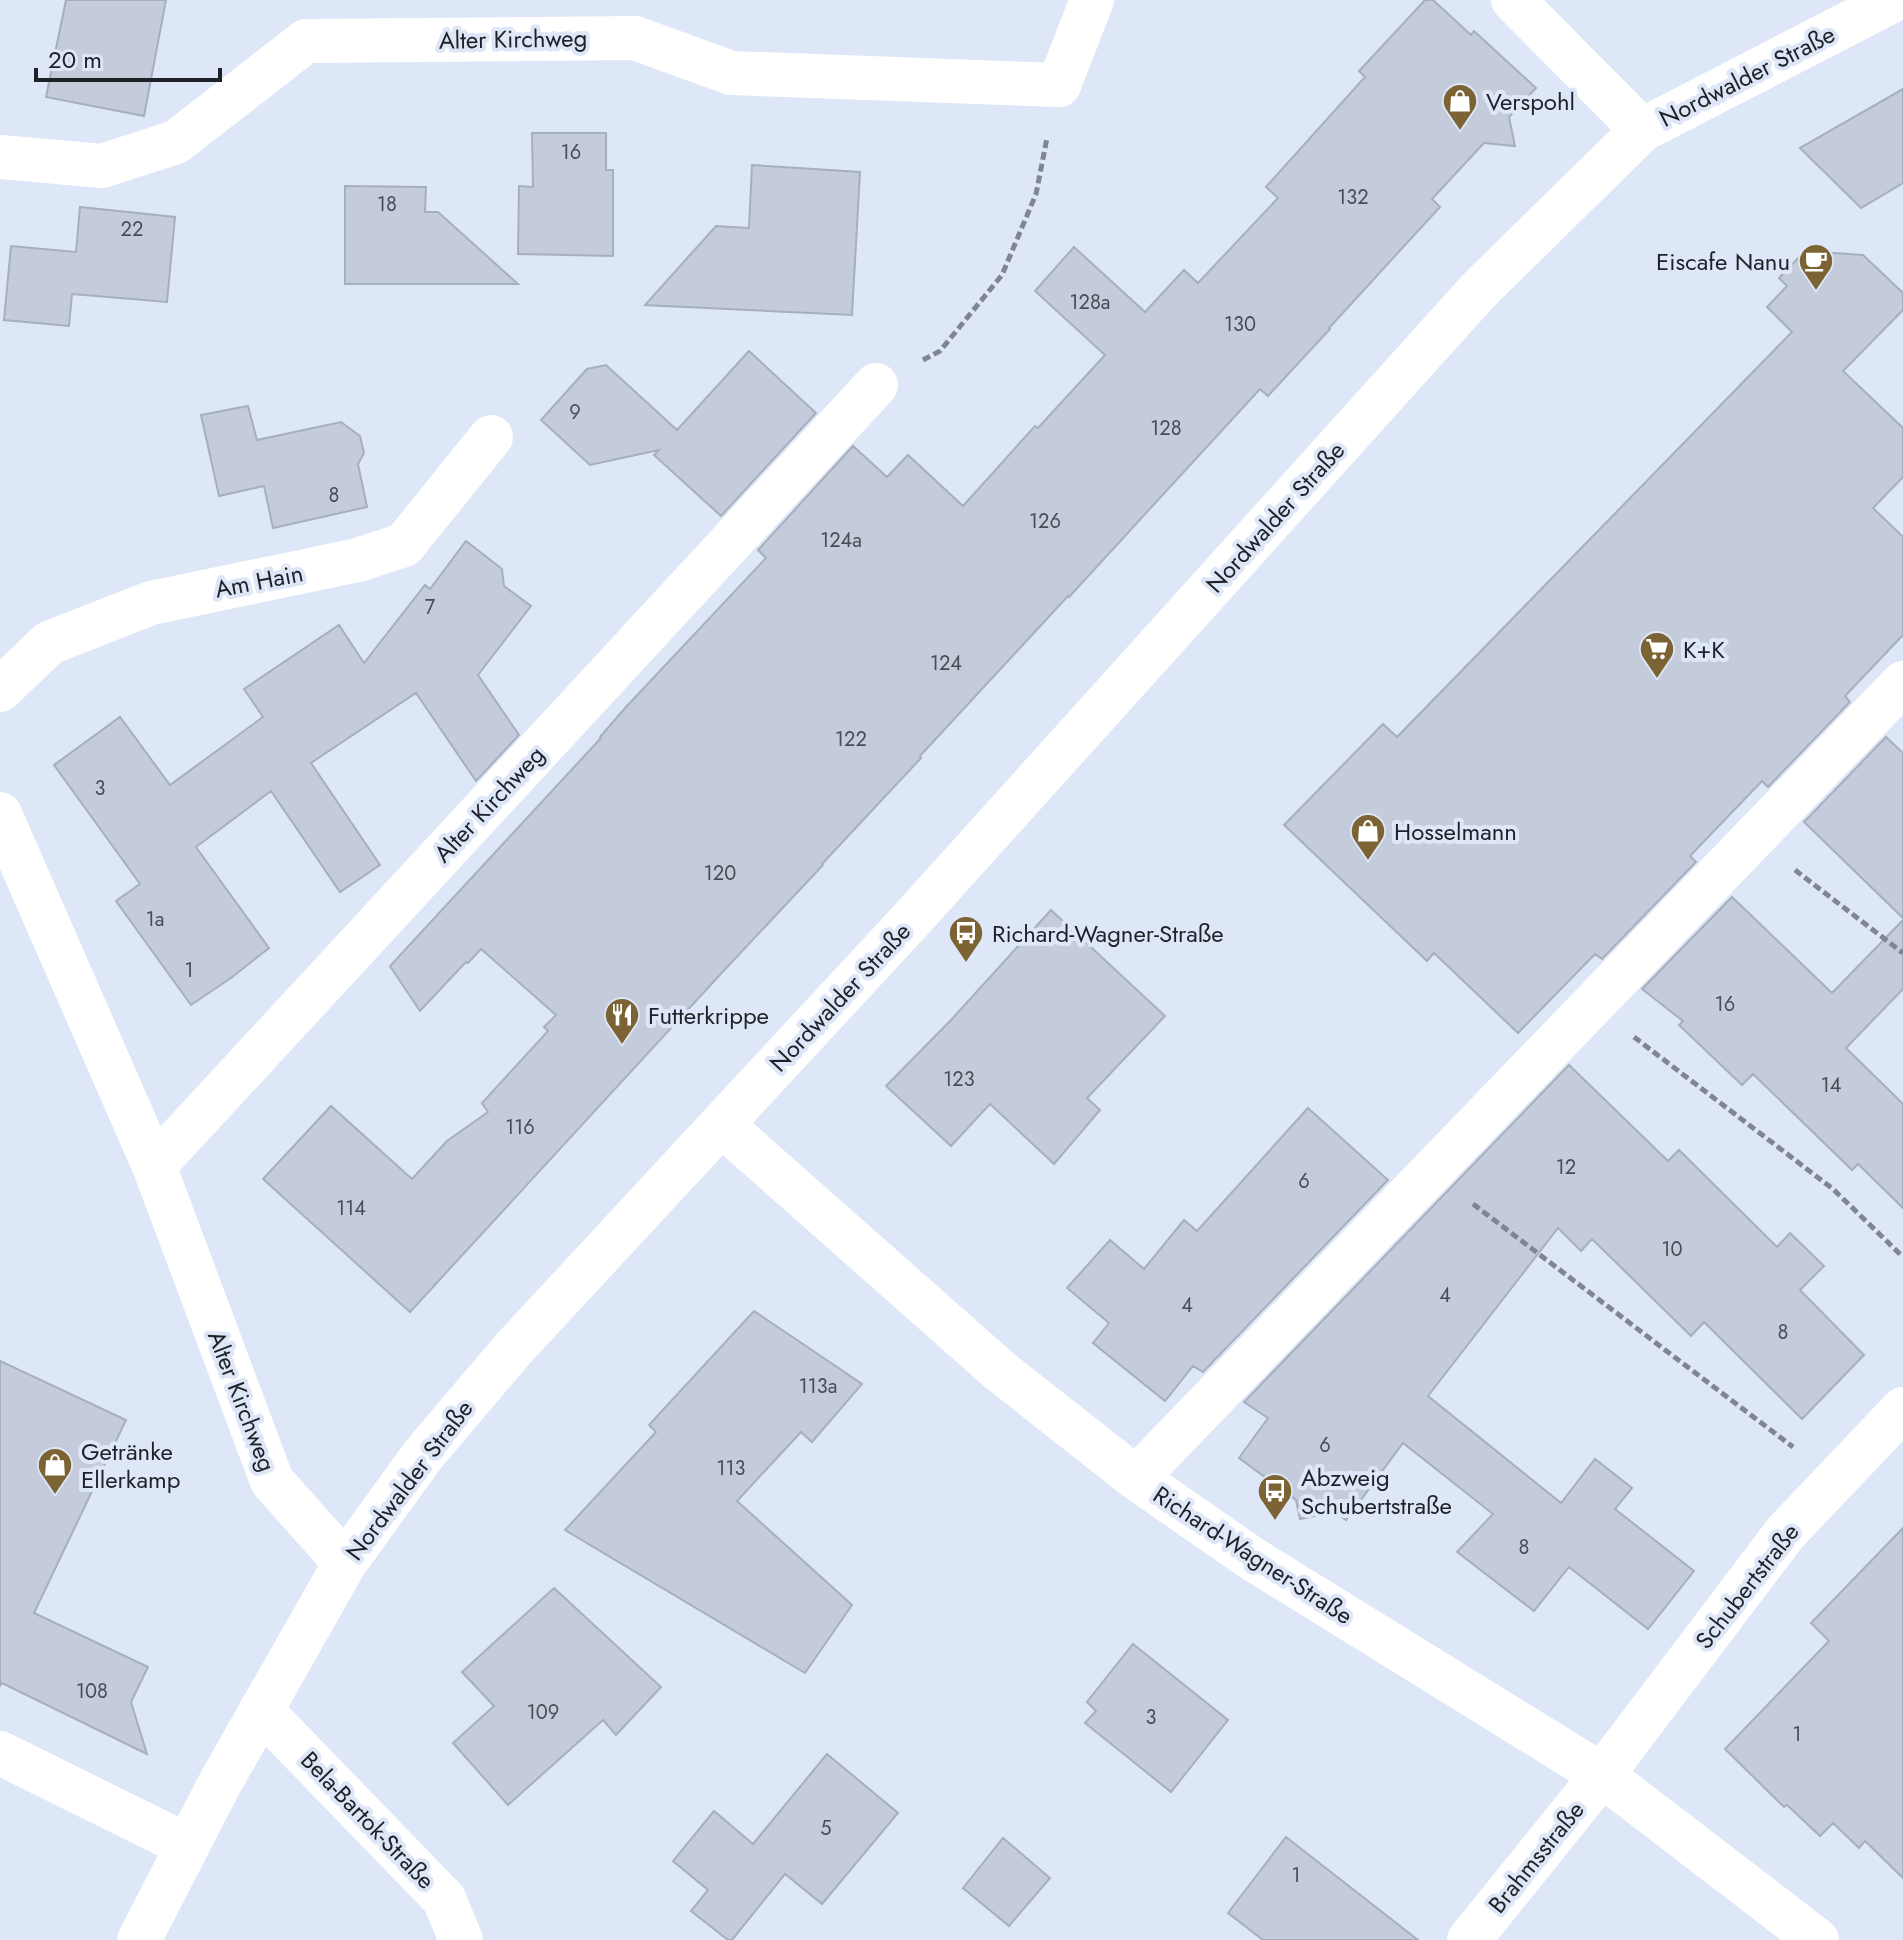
<svg xmlns="http://www.w3.org/2000/svg" width="1903" height="1940" font-family="Jost,sans-serif">
<rect width="100%" height="100%" fill="#dee7f7"/>
<!-- building -->
<path fill="#c4ccdc" stroke="#a6afbe" stroke-width="2" d="M66,0H166L144,116L46,97Z
M1425,0H1433L1471,35L1474,31L1536,88L1509,117L1515,146L1484,143L1432,199L1440,207L1329,328L1330,329L1268,396L1260,389L1069,597L1068,596L920,756L921,758L822,864L823,865L717,978L410,1312L263,1179L331,1106L412,1179L447,1141L488,1112L482,1103L548,1031L544,1027L556,1015L481,949L468,963L466,962L420,1011L390,966L601,738L600,737L626,707L766,558L758,550L853,446L887,477L908,455L963,506L1035,426L1038,428L1105,355L1035,291L1074,247L1145,312L1184,270L1198,283L1278,198L1266,187L1365,77L1359,71Z
M1903,89V183L1861,208L1800,148Z
M532,133H606V170H613V256L518,254L519,186L533,187Z
M752,165L860,172L852,315L645,305L716,226L749,228Z
M345,186L426,187L425,212H438L518,284H345Z
M80,207L175,217L167,302L72,294L69,326L4,320L11,246L76,252Z
M1805,251L1863,255L1903,293V310L1843,371L1903,428V477L1873,508L1903,537V635L1845,696L1850,702L1768,787L1762,781L1690,856L1696,862L1602,959L1595,954L1518,1033L1434,953L1427,961L1284,825L1383,724L1397,737L1792,332L1767,307L1787,286L1779,278Z
M749,351L816,413L721,516L654,455L659,450L590,465L541,420L587,369L606,365L677,430Z
M248,406L257,440L341,422L360,436L364,453L358,464L367,507L273,528L264,486L219,496L201,415Z
M466,541L502,569L504,586L531,606L478,675L519,735L476,781L416,693L311,763L380,865L340,892L271,791L196,847L269,948L231,978L191,1005L116,901L140,884L54,765L120,717L170,785L263,717L244,689L339,625L364,663L425,585L430,589Z
M1886,737L1903,753V918L1804,822Z
M1732,897L1832,993L1903,920V989L1846,1048L1903,1104V1208L1858,1164L1852,1170L1753,1074L1742,1085L1679,1025L1683,1021L1642,989Z
M1051,910L1165,1016L1087,1098L1100,1110L1054,1164L990,1104L951,1146L886,1086L951,1020Z
M1569,1065L1668,1161L1679,1150L1777,1247L1790,1233L1824,1266L1800,1290L1864,1355L1802,1419L1704,1322L1691,1336L1592,1239L1581,1251L1558,1228L1428,1396L1561,1503L1595,1459L1632,1488L1615,1509L1694,1571L1648,1629L1569,1567L1534,1611L1457,1552L1493,1514L1403,1443L1346,1520L1335,1512L1300,1519L1296,1500L1239,1458L1268,1418L1244,1402Z
M1308,1108L1388,1180L1203,1372L1193,1366L1165,1401L1093,1343L1109,1323L1067,1288L1110,1240L1144,1269L1184,1220L1197,1231Z
M754,1311L862,1384L812,1442L801,1432L737,1501L852,1605L805,1673L565,1530L656,1432L649,1425Z
M0,1361L126,1420L34,1613L148,1667L131,1702L147,1754L2,1683L0,1686Z
M1903,1528V1878L1865,1841L1859,1848L1833,1823L1820,1836L1787,1805L1784,1807L1725,1749L1829,1641L1811,1623Z
M554,1588L661,1687L616,1735L603,1720L508,1805L453,1743L494,1706L462,1672Z
M1133,1644L1228,1720L1171,1792L1085,1723L1096,1711L1087,1702Z
M827,1754L898,1813L822,1904L785,1874L732,1940H728L691,1911L708,1890L673,1861L714,1811L753,1844Z
M1286,1837L1418,1940H1263L1228,1913Z
M1003,1838L1050,1878L1009,1926L963,1888Z"/>
<g fill="none" stroke-linecap="round" stroke-linejoin="round">
<!-- path -->
<path stroke="#808691" stroke-width="5" stroke-dasharray="8 4" stroke-linecap="butt" d="M923,360L940,351L1002,275L1036,194L1047,138
M1795,870L1903,953
M1634,1037L1833,1189L1903,1257
M1473,1204L1793,1447"/>
<!-- minor -->
<path stroke="#fff" stroke-width="44" d="M1513,0L1642,130
M0,157L102,166L176,142L306,41L635,38L731,73L1059,85L1092,0
M0,690L49,643L151,603L358,560L404,545L491,437
M0,814L154,1166L272,1481L345,1563
M722,1125L999,1370L1136,1478L1251,1558L1602,1775L1817,1940
M154,1166L876,385
M1136,1478L1903,683
M261,1710L444,1899L461,1940
M0,1753L186,1845
M1469,1940L1602,1775L1786,1532L1903,1409"/>
<!-- major -->
<path stroke="#fff" stroke-width="44" d="M139,1940L220,1783L345,1563L423,1455L513,1349L910,921L1479,290L1642,130L1894,0"/>
</g>
<!-- icons -->
<defs>
<symbol id="shop-pin" viewBox="-11 -11 22 30"><path d="M0 17L-7.5 6A9.5 9.5 0 1 1 7.5 6Z" fill="#7b6334" stroke="#dee7f7"/><path d="M-5-2.5h2.3a2.7 3.5 0 0 1 5.4 0H5L5.5 6h-11ZM-1.5-2.5h3a1.5 2.3 0 0 0-3 0Z" fill="#fff"/></symbol>
<symbol id="cafe-pin" viewBox="-11 -11 22 30"><path d="M0 17L-7.5 6A9.5 9.5 0 1 1 7.5 6Z" fill="#7b6334" stroke="#dee7f7"/><path d="M-5.5-4.5H6V0H3Q3 3.5 0 3.5H-2.5Q-5.5 3.5-5.5 0ZM3-3.2v2h1.7v-2ZM-6 4.5H4V6H-6Z" fill="#fff"/></symbol>
<symbol id="supermarket-pin" viewBox="-11 -11 22 30"><path d="M0 17L-7.5 6A9.5 9.5 0 1 1 7.5 6Z" fill="#7b6334" stroke="#dee7f7"/><path d="M-6-5.5h2.5l.6 2H6L4.5 2H-2.5L-4.4-4H-6ZM-1.5 3.2a1.3 1.3 0 1 0 .1 0ZM3 3.2a1.3 1.3 0 1 0 .1 0Z" fill="#fff"/></symbol>
<symbol id="bus-pin" viewBox="-11 -11 22 30"><path d="M0 17L-7.5 6A9.5 9.5 0 1 1 7.5 6Z" fill="#7b6334" stroke="#dee7f7"/><path d="M-5-6H5V4H4V6H2V4H-2V6H-4V4H-5ZM-3.5-4V0h7V-4ZM-3.5 1.2v1.5H-2V1.2ZM2 1.2v1.5H3.5V1.2Z" fill="#fff"/></symbol>
<symbol id="restaurant-pin" viewBox="-11 -11 22 30"><path d="M0 17L-7.5 6A9.5 9.5 0 1 1 7.5 6Z" fill="#7b6334" stroke="#dee7f7"/><path d="M-5-6h1v4h1v-4h1v4h1v-4h1v5L-1.5 .5V6h-2V.5L-5-1ZM5-6V6H3V1.5H1.5Q1.5-4 5-6Z" fill="#fff"/></symbol>
</defs>
<g fill-rule="evenodd">
<use href="#shop-pin" x="1440" y="81" width="40" height="54"/>
<use href="#cafe-pin" x="1796" y="241" width="40" height="54"/>
<use href="#supermarket-pin" x="1637" y="629" width="40" height="54"/>
<use href="#shop-pin" x="1348" y="811" width="40" height="54"/>
<use href="#bus-pin" x="946" y="913" width="40" height="54"/>
<use href="#restaurant-pin" x="602" y="995" width="40" height="54"/>
<use href="#shop-pin" x="35" y="1445" width="40" height="54"/>
<use href="#bus-pin" x="1255" y="1471" width="40" height="54"/>
</g>
<g text-anchor="middle" dominant-baseline="central" stroke-width="8" stroke-linejoin="round" paint-order="stroke">
<!-- number labels -->
<g font-size="20" fill="#484c54">
<text x="571" y="152">16</text>
<text x="1353" y="197">132</text>
<text x="387" y="204">18</text>
<text x="132" y="229">22</text>
<text x="1090" y="302">128a</text>
<text x="1240" y="324">130</text>
<text x="575" y="412">9</text>
<text x="1166" y="428">128</text>
<text x="334" y="495">8</text>
<text x="1045" y="521">126</text>
<text x="841" y="540">124a</text>
<text x="430" y="607">7</text>
<text x="946" y="663">124</text>
<text x="851" y="739">122</text>
<text x="100" y="788">3</text>
<text x="720" y="873">120</text>
<text x="155" y="919">1a</text>
<text x="189" y="970">1</text>
<text x="1725" y="1004">16</text>
<text x="959" y="1079">123</text>
<text x="1831" y="1085">14</text>
<text x="520" y="1127">116</text>
<text x="1566" y="1167">12</text>
<text x="1304" y="1181">6</text>
<text x="351" y="1208">114</text>
<text x="1672" y="1249">10</text>
<text x="1445" y="1295">4</text>
<text x="1187" y="1305">4</text>
<text x="1783" y="1332">8</text>
<text x="818" y="1386">113a</text>
<text x="1325" y="1445">6</text>
<text x="731" y="1468">113</text>
<text x="1524" y="1547">8</text>
<text x="92" y="1691">108</text>
<text x="543" y="1712">109</text>
<text x="1151" y="1717">3</text>
<text x="1797" y="1734">1</text>
<text x="826" y="1828">5</text>
<text x="1296" y="1875">1</text>
</g>
<!-- street labels -->
<g font-size="24" fill="#1e2127" stroke="#dee7f7">
<text transform="translate(513 39) rotate(-1)">Alter Kirchweg</text>
<text transform="translate(1747 76) rotate(-27)">Nordwalder Straße</text>
<text transform="translate(1275 517) rotate(-48)">Nordwalder Straße</text>
<text transform="translate(259 581) rotate(-11)">Am Hain</text>
<text transform="translate(489 804) rotate(-47)">Alter Kirchweg</text>
<text transform="translate(840 997) rotate(-47)">Nordwalder Straße</text>
<text transform="translate(242 1401) rotate(69)">Alter Kirchweg</text>
<text transform="translate(409 1480) rotate(-53)">Nordwalder Straße</text>
<text transform="translate(1253 1555) rotate(33)">Richard-Wagner-Straße</text>
<text transform="translate(1747 1586) rotate(-52)">Schubertstraße</text>
<text transform="translate(368 1820) rotate(46)">Bela-Bartok-Straße</text>
<text transform="translate(1536 1857) rotate(-51)">Brahmsstraße</text>
</g>
<!-- poi labels -->
<g font-size="24" fill="#1e2127" stroke="#dee7f7" text-anchor="start">
<text x="1486" y="101">Verspohl</text>
<text x="1790" y="261" text-anchor="end">Eiscafe Nanu</text>
<text x="1683" y="649">K+K</text>
<text x="1394" y="831">Hosselmann</text>
<text x="992" y="933">Richard-Wagner-Straße</text>
<text x="648" y="1015">Futterkrippe</text>
<text x="81" y="1451">Getränke<tspan x="81" dy="28">Ellerkamp</tspan></text>
<text x="1301" y="1477">Abzweig<tspan x="1301" dy="28">Schubertstraße</tspan></text>
</g>
</g>
<!-- scale -->
<path d="M36 68v12h184v-12" fill="none" stroke="#1e2127" stroke-width="4"/>
<text x="48" y="68" font-size="24" fill="#1e2127" stroke="#dee7f7" stroke-width="6" paint-order="stroke">20 m</text>
</svg>
